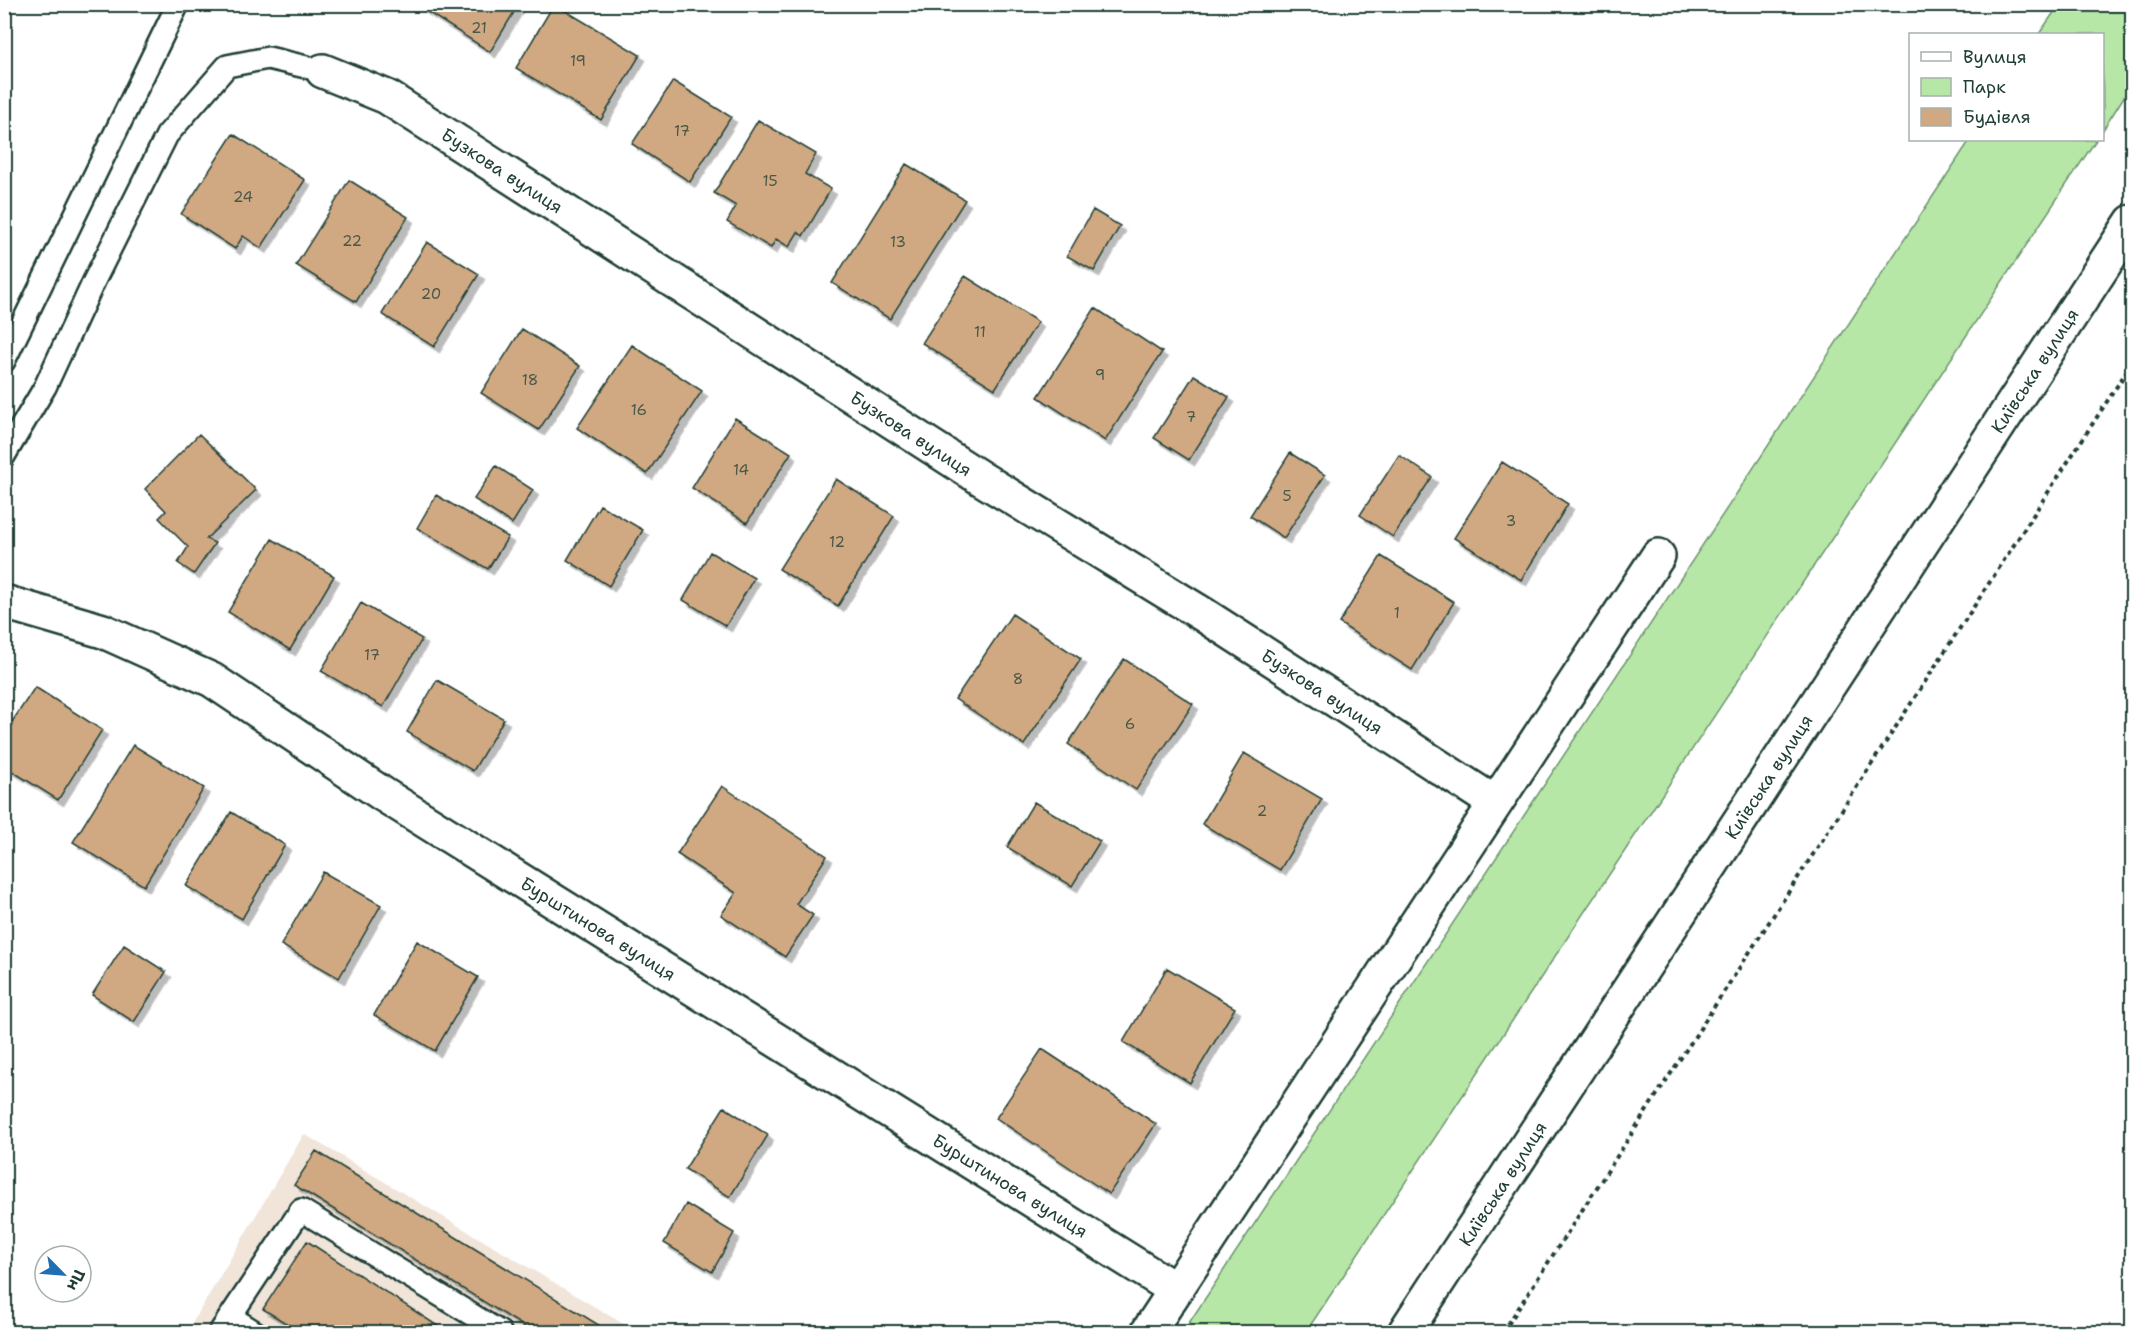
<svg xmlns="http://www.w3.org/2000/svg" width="2137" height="1337" font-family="'Shantell Sans',sans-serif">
<defs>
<filter id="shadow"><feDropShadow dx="5.5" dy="5.5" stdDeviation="0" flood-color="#0004"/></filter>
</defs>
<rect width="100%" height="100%" fill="#fff"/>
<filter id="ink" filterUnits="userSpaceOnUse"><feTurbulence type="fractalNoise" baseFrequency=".0167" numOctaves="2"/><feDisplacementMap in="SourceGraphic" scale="12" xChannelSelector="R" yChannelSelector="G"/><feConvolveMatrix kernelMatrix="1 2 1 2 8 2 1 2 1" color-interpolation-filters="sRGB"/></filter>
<g filter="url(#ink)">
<!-- built -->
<path fill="#f1e5da" d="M304,1134L637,1332H187Z"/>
<!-- green -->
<path fill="#b7e7a7" stroke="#6b926e" stroke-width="1.5" d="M2059,5H2132V84L2103,130L2102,34H2039Z
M1970,140H2096L1306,1332H1183Z"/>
<!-- building -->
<path fill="#d0a982" stroke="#1f3d34" stroke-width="1.5" filter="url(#shadow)" d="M415,4H519L490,52Z
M554,4L640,55L601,120L516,68Z
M673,81L731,117L690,182L632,144Z
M758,120L816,154L805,174L831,189L803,236L798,232L789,247L776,239L771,248L727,222L736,206L714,193Z
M233,134L305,180L261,248L243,236L235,249L181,214Z
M906,164L965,200L890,319L832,283Z
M349,180L408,217L356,302L296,265Z
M1093,210L1120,226L1094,271L1067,256Z
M427,242L479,274L434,347L382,314Z
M965,276L1038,322L995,389L922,343Z
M1095,308L1162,352L1105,441L1038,397Z
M522,329L580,366L539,430L481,393Z
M632,345L702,391L647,474L577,428Z
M1194,375L1229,397L1189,460L1154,438Z
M735,418L791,453L747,523L692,488Z
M199,434L256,490L206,539L215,543L194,574L178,563L188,547L159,518L166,511L145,489Z
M1290,453L1325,475L1284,538L1250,516Z
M1399,455L1432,477L1393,537L1360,515Z
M1502,462L1568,504L1521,580L1454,538Z
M496,466L533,490L512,524L474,499Z
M836,479L894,516L838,606L779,569Z
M436,495L508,537L488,569L417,528Z
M600,505L643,530L609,586L567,560Z
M272,539L334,576L290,650L228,612Z
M710,552L754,578L726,626L683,600Z
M1381,556L1454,602L1412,670L1339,623Z
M361,603L422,639L383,707L321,671Z
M1012,614L1081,659L1024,745L955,699Z
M1124,659L1193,704L1136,790L1068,744Z
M437,680L504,719L473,771L407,732Z
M35,687L102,730L58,800L4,766V734Z
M133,745L204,788L144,886L73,842Z
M1244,753L1322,799L1280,870L1202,824Z
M722,786L827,856L796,904L813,915L785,957L721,915L736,893L677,854Z
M1034,802L1100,841L1072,886L1007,847Z
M231,812L285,845L242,919L186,886Z
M323,872L381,905L339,978L281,945Z
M417,941L478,977L435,1051L374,1015Z
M124,945L166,972L134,1022L92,995Z
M1167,968L1235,1008L1190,1083L1123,1042Z
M1042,1049L1156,1124L1109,1194L996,1118Z
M724,1107L768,1135L730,1197L685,1169Z
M316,1151L610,1332H533L294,1185Z
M686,1204L734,1233L712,1272L664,1243Z
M307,1241L447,1332H300L263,1309Z"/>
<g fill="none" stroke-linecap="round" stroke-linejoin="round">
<defs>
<path id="lane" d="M4,361L178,4
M4,456L45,387L94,281L167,135L227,66L268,58L323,71
M231,1317L255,1332
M220,1332L301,1210L500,1332"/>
<path id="street" d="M323,71L387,97L982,479L1204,615L1495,803
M4,602L103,631L212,680L384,795L1176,1290
M1148,1332L1658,556"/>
<path id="primary" d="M1405,1332L2132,222"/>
</defs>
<!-- lane casing -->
<use href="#lane" stroke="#1f3d34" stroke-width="26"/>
<!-- street casing -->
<use href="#street" stroke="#1f3d34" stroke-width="38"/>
<!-- primary casing -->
<use href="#primary" stroke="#1f3d34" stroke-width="38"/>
<!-- path -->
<path stroke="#1f3d34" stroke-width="4" stroke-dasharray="4.5 4.5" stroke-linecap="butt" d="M1503,1332L2132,363"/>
<!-- lane -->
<use href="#lane" stroke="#fff" stroke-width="21"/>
<!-- street -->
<use href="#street" stroke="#fff" stroke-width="33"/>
<!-- primary -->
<use href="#primary" stroke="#fff" stroke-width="33"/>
</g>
</g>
<g text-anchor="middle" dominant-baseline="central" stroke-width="5" stroke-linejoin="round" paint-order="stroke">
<!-- number labels -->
<g font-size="15" fill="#4b5848">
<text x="479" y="28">21</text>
<text x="578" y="61">19</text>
<text x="682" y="131">17</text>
<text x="770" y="181">15</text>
<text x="243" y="197">24</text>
<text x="352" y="241">22</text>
<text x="898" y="242">13</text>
<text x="431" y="294">20</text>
<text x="980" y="332">11</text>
<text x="1100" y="375">9</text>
<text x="530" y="380">18</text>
<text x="639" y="410">16</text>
<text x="1191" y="417">7</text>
<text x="741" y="470">14</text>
<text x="1287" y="496">5</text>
<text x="1511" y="521">3</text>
<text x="837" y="542">12</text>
<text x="1397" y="613">1</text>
<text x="372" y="655">17</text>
<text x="1018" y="679">8</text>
<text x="1130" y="724">6</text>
<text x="1262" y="811">2</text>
</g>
<!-- street labels -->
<g font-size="18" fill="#1f3d34" stroke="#fff">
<text transform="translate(502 171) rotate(33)">Бузкова вулиця</text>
<text transform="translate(2035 371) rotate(-57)">Київська вулиця</text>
<text transform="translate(911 434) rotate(33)">Бузкова вулиця</text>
<text transform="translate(1322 692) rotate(33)">Бузкова вулиця</text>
<text transform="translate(1769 777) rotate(-57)">Київська вулиця</text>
<text transform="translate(598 929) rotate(32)">Бурштинова вулиця</text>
<text transform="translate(1503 1184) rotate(-57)">Київська вулиця</text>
<text transform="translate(1010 1186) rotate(32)">Бурштинова вулиця</text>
</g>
</g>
<!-- margin -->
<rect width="2137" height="1337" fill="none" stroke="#fff" stroke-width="24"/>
<rect x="12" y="12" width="2113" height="1313" fill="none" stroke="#1f3d34" stroke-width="2" filter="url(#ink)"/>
<!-- legend -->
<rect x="1909" y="33" width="195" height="108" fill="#ffffff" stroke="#a5b1ae" stroke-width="1.5"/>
<rect x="1921" y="52" width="30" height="9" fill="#ffffff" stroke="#a5b1ae" stroke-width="1.5"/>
<text x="1963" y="63" font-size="18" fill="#1f3d34">Вулиця</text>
<rect x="1921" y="78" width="30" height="18" fill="#b7e7a7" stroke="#a5b1ae" stroke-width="1.5"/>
<text x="1963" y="93" font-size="18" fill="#1f3d34">Парк</text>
<rect x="1921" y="108" width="30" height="18" fill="#d0a982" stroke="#a5b1ae" stroke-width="1.5"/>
<text x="1963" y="123" font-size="18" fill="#1f3d34">Будівля</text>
<!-- north arrow -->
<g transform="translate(63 1274) rotate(115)"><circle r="28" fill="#ffffff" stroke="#a5b1ae" stroke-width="1.5"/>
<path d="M0-4.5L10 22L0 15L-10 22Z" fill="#1f6fb2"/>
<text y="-9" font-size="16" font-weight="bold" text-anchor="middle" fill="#1f3d34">Пн</text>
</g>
</svg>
